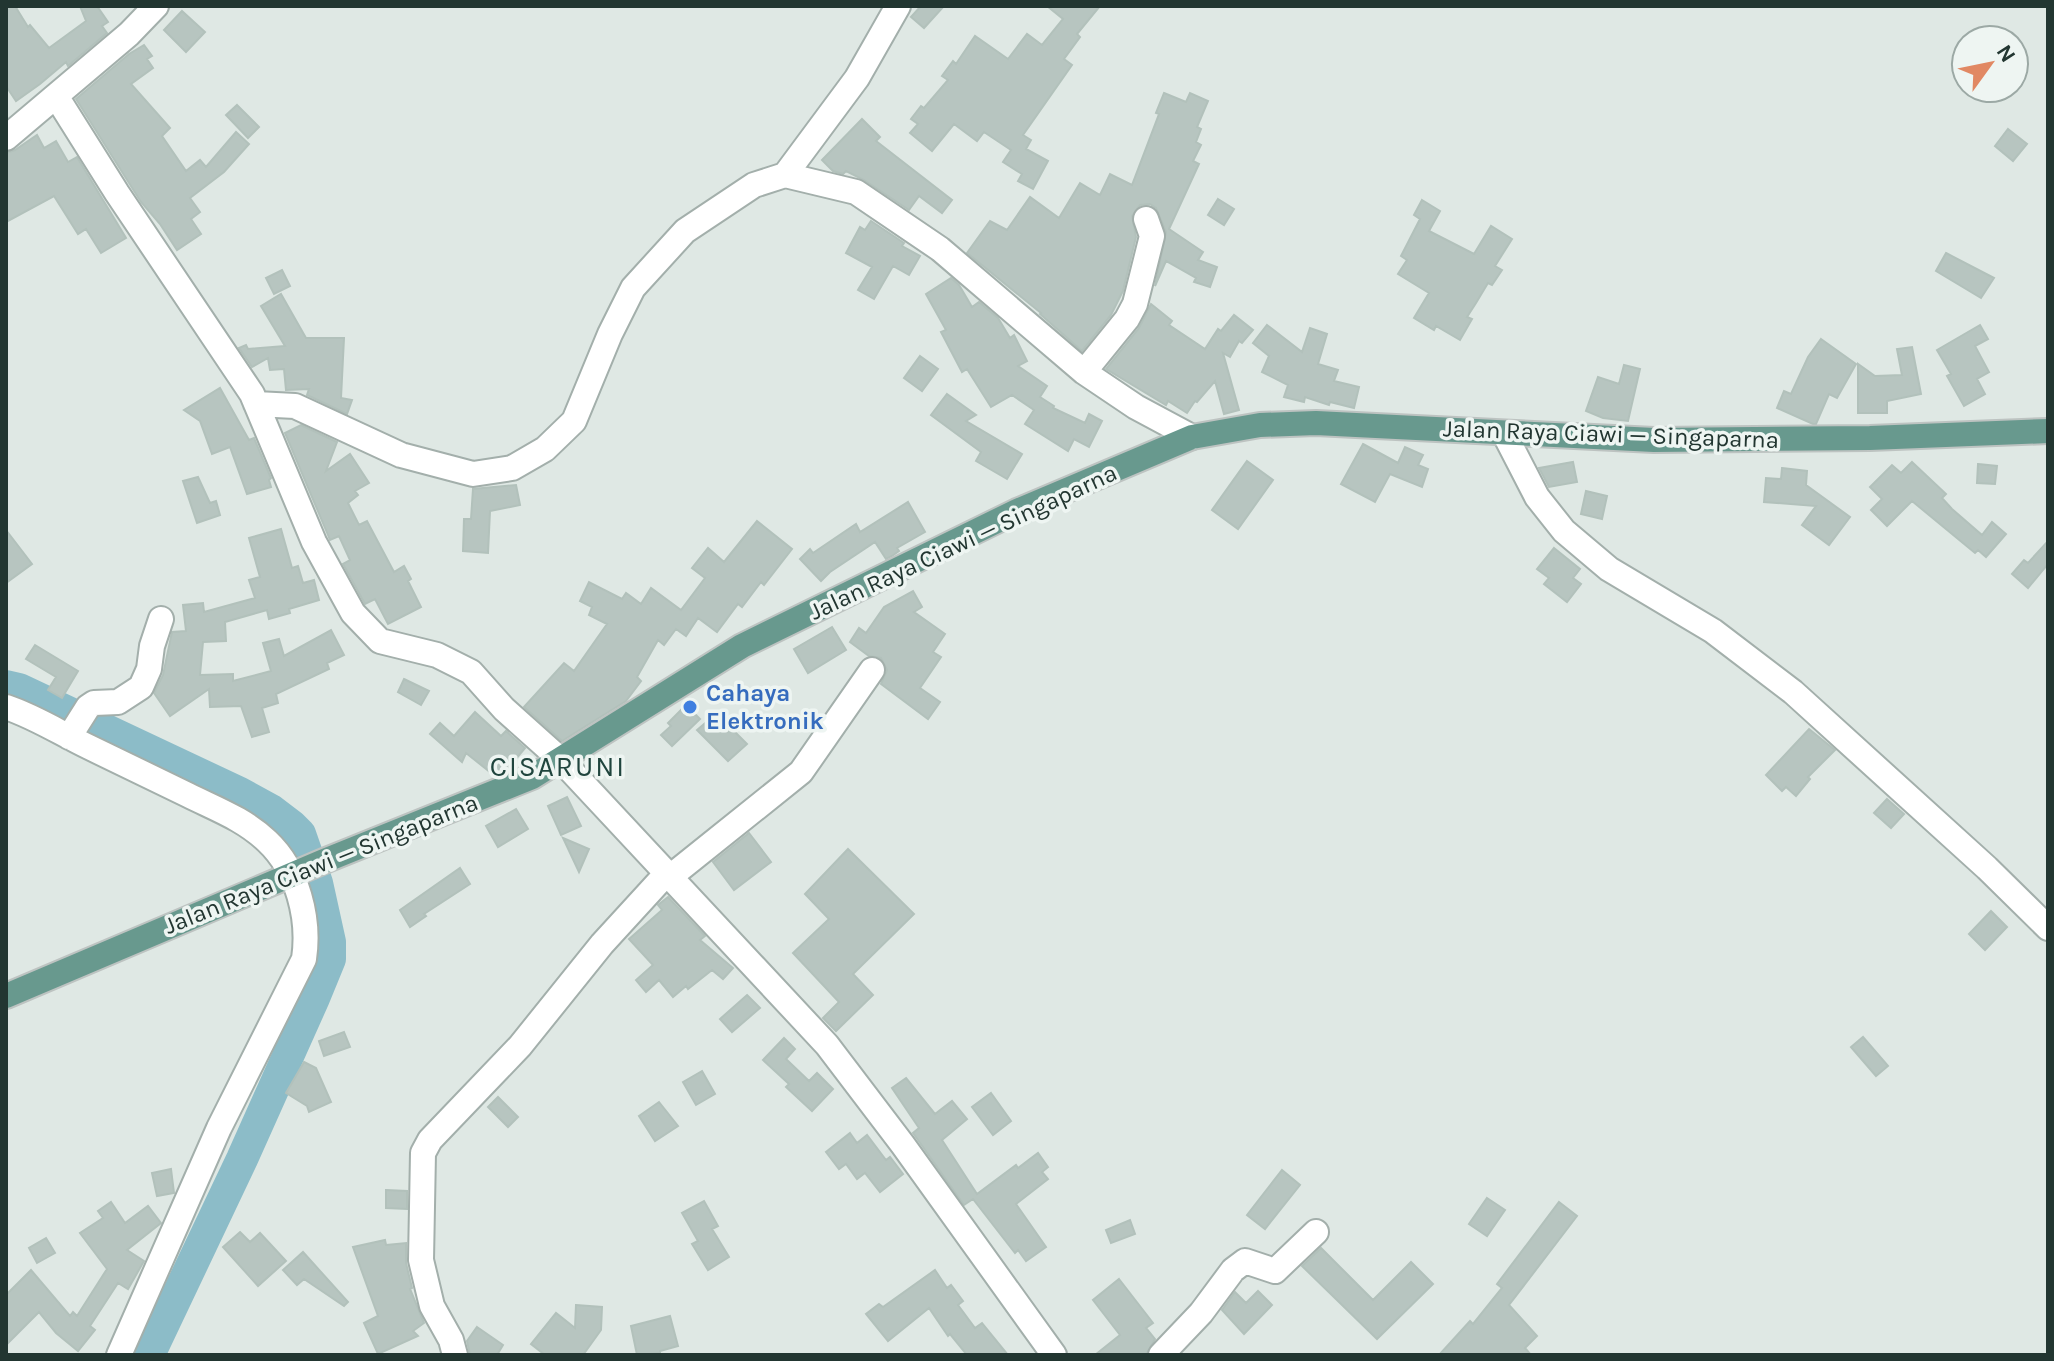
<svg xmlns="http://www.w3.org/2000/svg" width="2054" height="1361" font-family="Karla,sans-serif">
<rect width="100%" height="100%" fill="#dfe8e4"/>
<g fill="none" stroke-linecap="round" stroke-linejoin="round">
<!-- river -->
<path stroke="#8cbcc8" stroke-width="32" d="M6,686L19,689L240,793L271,810L292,826L300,834L317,883L330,942V959L314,998L242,1159L149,1355"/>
</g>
<!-- building -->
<path fill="#b7c5c0" stroke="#b2c1bb" stroke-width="2" d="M6,6H15L28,27L30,25L49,48L86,21L80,6H97L108,22L102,26L107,33L68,66L66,62L40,84L16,101L6,86Z
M921,6H944L924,28L911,17Z
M1047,6H1100L1077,34L1080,37L1064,59L1072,65L1023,135L1031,140L1026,149L1048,161L1033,189L1018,181L1022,174L1003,162L1011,150L984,132L977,141L954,124L932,151L910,133L918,124L911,119L921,106L924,108L948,80L942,76L953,61L956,64L975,36L1008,59L1027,34L1042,45L1063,19Z
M182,11L205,32L186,52L164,30Z
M144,45L152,56L147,59L153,68L131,84L170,128L162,136L186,171L200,160L206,167L236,132L249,144L224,172L190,198L200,212L191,219L201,234L177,250L160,224L141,202L76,99L129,54Z
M1164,93L1186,102L1190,93L1208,101L1197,127L1201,129L1196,142L1201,145L1193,161L1199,164L1169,229L1203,252L1198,260L1217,267L1210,287L1194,282L1196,278L1166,261L1155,286L1166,232L1156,208L1150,204L1140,205L1132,216L1136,237L1123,291L1111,315L1082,351L1040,314L1041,313L967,253L990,221L1007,230L1030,197L1059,218L1080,183L1100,195L1110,174L1132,185L1159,114L1156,113Z
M237,105L259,127L248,138L226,115Z
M862,119L880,137L876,141L952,200L942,213L919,196L909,210L864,180L846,171L843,174L833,171L822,160Z
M2008,129L2027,144L2013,161L1995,146Z
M37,135L44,148L56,141L68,162L77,157L126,238L101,253L86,229L78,234L54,196L6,222V153L15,150Z
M1218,199L1234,209L1224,225L1208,215Z
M1422,200L1440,211L1429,231L1474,254L1491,226L1512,239L1495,266L1502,270L1492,285L1488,283L1476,303L1467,317L1472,319L1460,340L1436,326L1434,330L1414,318L1429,293L1398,274L1407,260L1401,256L1420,219L1414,215Z
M871,221L904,243L902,246L920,256L909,275L893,266L874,299L858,290L872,267L846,253L860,227L865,230Z
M1946,253L1994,278L1981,298L1936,271Z
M282,270L290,286L274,294L266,278Z
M951,278L959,285L972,307L979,302L998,318L1010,338L1014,335L1027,361L1018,366L1047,386L1040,397L1054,406L1053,408L1085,423L1089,414L1102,421L1089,447L1074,439L1068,451L1025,424L1034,410L1012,395L991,407L967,369L962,372L941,332L946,330L926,294Z
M281,294L306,338H344L341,398L352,400L347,414L307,395L309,389L286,390L284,369L270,370L268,358L252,367L239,348L246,345L248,349L285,346L261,306Z
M1151,304L1172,321L1169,325L1205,349L1218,329L1221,331L1234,315L1253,330L1242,343L1239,341L1230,357L1223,353L1239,410L1224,414L1215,381L1197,402L1195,401L1187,413L1168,401L1166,405L1106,369L1139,328Z
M1267,325L1302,352L1310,328L1327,334L1318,364L1338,370L1334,381L1359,387L1354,408L1330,402L1329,405L1305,397L1304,402L1284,397L1288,385L1262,372L1269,356L1253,343Z
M1980,325L1988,339L1975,346L1989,372L1977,379L1985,394L1964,406L1947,376L1951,374L1937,350Z
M1821,339L1856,364L1837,398L1829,394L1816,424H1813L1777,408L1784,391L1791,394L1808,357Z
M1912,347L1921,394L1887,401V413H1858V364L1875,376L1902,375L1897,349Z
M920,356L938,369L922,391L904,378Z
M1624,365L1640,369L1628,421L1603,418L1586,411L1598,377L1619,384Z
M220,388L249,440L254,438L271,478L269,480L271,487L247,494L230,447L212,454L200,421L184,410Z
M947,394L976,415L966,421L1022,454L1007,479L976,461L981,452L931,415Z
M301,425L337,442L326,471L350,454L369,483L355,491L358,495L348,503L359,525L367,521L394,572L404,566L411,579L408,581L421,607L388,624L375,599L365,604L343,564L350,560L339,536L330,540L328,535L285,433Z
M1363,444L1398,463L1405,447L1423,455L1418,465L1428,469L1422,487L1390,474L1375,502L1341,484Z
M1247,461L1273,480L1238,529L1212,510Z
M1573,462L1577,482L1549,487L1539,468Z
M1912,462L1946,494L1942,498L1952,509L1982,535L1992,522L2006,534L1986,557L1978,550L1975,553L1912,501L1887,526L1871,510L1882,499L1870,487L1892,465L1901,473Z
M1978,464L1997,466L1995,484L1977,483Z
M1782,468L1807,471L1806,485L1850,517L1829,545L1802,525L1816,506L1764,502L1766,478L1781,479Z
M198,477L210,503L216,501L220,515L197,523L183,481Z
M516,485L520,505L490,511L488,553L463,551L464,519H471L473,489Z
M1586,491L1607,496L1602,519L1581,514Z
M908,502L925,532L897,548L899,551L892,556L886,559L875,542L830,572L821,581L800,559L810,549L813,553L856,524L860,532Z
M757,521L792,549L764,585L761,582L742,607L738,604L717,632L698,618L686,636L676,629L664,645L658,640L637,677L641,681L626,701L562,741L524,707L564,663L574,671L607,624L589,615L592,607L580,601L589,582L622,599L626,593L641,604L651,588L681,610L705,578L692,568L708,548L724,562Z
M281,529L292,568L298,566L303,583L314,580L319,600L289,609L290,613L269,619L267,610L225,622L226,641L203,642L200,675L233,674V681L271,671L263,643L279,639L284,656L331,630L344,655L327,663L329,669L276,694L278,703L262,708L269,732L252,737L241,706L210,707L209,689L170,716L154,693L163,675L172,632L186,631L183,605L203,603L204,612L255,598L249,580L260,577L249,538Z
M6,530L32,564L6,583Z
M2048,541V564L2028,588L2012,574L2024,560L2028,563Z
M1554,548L1580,569L1573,578L1581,584L1567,602L1544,584L1549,578L1537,569Z
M913,591L922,607L914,612L945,634L933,652L941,657L920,688L940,702L928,719L881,684L887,670L881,658L869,656L850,642L859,628L866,633L884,607Z
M832,627L846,650L808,673L794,649Z
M35,645L78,671L62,698L48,690L56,677L26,659Z
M404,679L429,691L421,705L398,692Z
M686,705L700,719L672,746L661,735L671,726L668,723Z
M475,712L501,736L506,731L525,748L505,772L495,776L466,753L462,762L430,734L440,723L454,736Z
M719,716L747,744L728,761L697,730L711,718L714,721Z
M1809,729L1835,750L1808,777L1810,779L1796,796L1786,787L1782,791L1766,775Z
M567,797L581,826L561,835L548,806Z
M1887,799L1904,814L1891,828L1874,813Z
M516,809L528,829L498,847L486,826Z
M749,833L771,862L734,890L713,862Z
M563,838L589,849L579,872Z
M848,849L914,914L853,974L873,995L836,1031L823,1018L839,1002L793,953L829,919L805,894Z
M460,868L470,884L424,914L426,916L410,927L400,910Z
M668,897L705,936L700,940L733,968L723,979L712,970L688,989L686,986L673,997L659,980L646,992L636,980L653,965L629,939L662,910L658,905Z
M1991,911L2007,927L1985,950L1969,934Z
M747,995L760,1008L732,1032L720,1019Z
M344,1032L350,1047L324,1056L319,1041Z
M1863,1037L1888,1066L1876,1076L1851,1047Z
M784,1038L795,1049L786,1059L809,1081L817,1073L833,1089L812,1111L786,1087L789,1084L763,1060Z
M304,1062L316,1068L331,1102L309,1112L307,1106L286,1093Z
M702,1071L715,1094L696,1105L683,1082Z
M906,1078L935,1114L952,1101L967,1119L942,1140L977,1194L1016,1165L1018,1168L1038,1153L1048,1167L1042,1172L1048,1179L1016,1204L1046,1247L1026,1261L1018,1250L1015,1253L973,1199L964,1205L913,1133L919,1128L892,1088Z
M991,1093L1011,1121L993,1135L972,1107Z
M498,1097L518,1117L508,1127L488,1107Z
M659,1102L678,1126L655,1141L639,1116Z
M850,1133L857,1143L867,1135L886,1160L890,1157L903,1174L880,1192L865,1173L857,1179L846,1164L839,1169L826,1152Z
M171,1169L174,1193L157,1196L152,1173Z
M1282,1170L1300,1185L1265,1229L1247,1215Z
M386,1190L407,1191V1209L386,1208Z
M1487,1198L1505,1210L1487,1236L1469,1224Z
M704,1201L718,1226L712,1229L729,1257L708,1270L692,1244L698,1241L682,1213Z
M111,1202L125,1223L148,1206L161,1223L127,1250L144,1261L128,1289L118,1283L90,1326L95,1330L78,1351L56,1333L39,1312L6,1345V1295L31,1270L70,1316L73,1312L77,1316L107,1269L80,1233L103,1218L98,1211Z
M1559,1202L1577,1216L1509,1305L1537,1336L1525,1348L1531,1355H1439L1470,1321L1473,1324L1502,1288L1497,1284Z
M1130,1220L1135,1234L1111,1243L1106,1230Z
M240,1232L250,1242L260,1233L286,1261L258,1286L223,1247Z
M46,1238L55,1253L37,1263L29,1248Z
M385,1240L386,1245L406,1243V1263L412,1288L410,1289L424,1323L413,1331L418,1336L378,1354L364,1323L378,1316L353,1247Z
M1321,1248L1373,1300L1411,1262L1433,1284L1377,1339L1302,1266Z
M303,1252L348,1302L344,1306L304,1279L297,1285L283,1270Z
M935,1270L947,1288L951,1285L963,1301L958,1305L975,1328L982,1323L1008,1355H967L950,1334L948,1336L929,1308L888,1341L866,1314L879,1304L883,1307Z
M1119,1279L1153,1323L1146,1328L1155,1339L1146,1355H1095L1120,1335L1093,1300Z
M1258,1291L1272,1305L1244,1334L1222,1310L1235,1292L1246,1303Z
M576,1305L602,1307L601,1330L583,1355H545L531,1344L556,1313L575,1328Z
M670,1316L678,1346L660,1351V1353L637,1355L631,1326Z
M477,1327L503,1345L497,1355H470L467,1341Z"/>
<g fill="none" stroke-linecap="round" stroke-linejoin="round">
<defs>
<path id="minor" d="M56,96L117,193L252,394L314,542L353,613L380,641L437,655L471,672L504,709L561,760L827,1045L903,1145L1054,1355
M6,138L129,34L156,6
M785,175L857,78L898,6
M1084,372L1127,319L1135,304L1152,236L1146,219
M256,404L295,406L401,455L473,474L512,468L545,449L574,421L610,334L633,288L685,231L754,185L785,175L856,192L940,249L1084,372L1136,407L1192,437
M1504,433L1537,497L1564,531L1609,569L1713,631L1793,692L1987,868L2048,928
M6,707C36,717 60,733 89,747C122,763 155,779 188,795C216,809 244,819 267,841C298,870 310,919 304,959L219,1128L119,1355
M69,737L88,707L94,703L118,702L141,687L149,669L152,646L161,619
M670,877L801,772L872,670
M455,1355L451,1340L432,1306L421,1260L423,1153L430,1140L520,1046L602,944L667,873
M1161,1355L1201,1313L1233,1270L1245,1261L1275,1271L1316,1232"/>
<path id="major" d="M6,996L324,861L532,777L742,646L1017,511L1192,437L1260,425L1316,423L1654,440L1870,438L2048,431"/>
</defs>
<!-- minor casing -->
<use href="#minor" stroke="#a3afab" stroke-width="28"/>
<!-- major casing -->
<use href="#major" stroke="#bdc3c1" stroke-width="28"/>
<!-- minor -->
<use href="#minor" stroke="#fff" stroke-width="24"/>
<!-- major -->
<use href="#major" stroke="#68998e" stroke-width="24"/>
</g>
<!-- markers -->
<circle fill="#3f7fe0" stroke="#eef5f2" stroke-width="3" cx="690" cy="707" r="8"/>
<g text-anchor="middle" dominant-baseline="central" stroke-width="7" stroke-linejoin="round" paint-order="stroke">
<!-- street labels -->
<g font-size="24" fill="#223631" stroke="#eef5f2">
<text transform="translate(1611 434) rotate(2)">Jalan Raya Ciawi — Singaparna</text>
<text transform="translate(963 542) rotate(-25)">Jalan Raya Ciawi — Singaparna</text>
<text transform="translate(321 864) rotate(-22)">Jalan Raya Ciawi — Singaparna</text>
</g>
<!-- shop labels -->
<g font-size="24" font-weight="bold" fill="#366cbe" stroke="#eef5f2" text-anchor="start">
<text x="706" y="693">Cahaya<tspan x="706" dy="28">Elektronik</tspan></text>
</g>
<!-- quarter labels -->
<g font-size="28" letter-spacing="2" fill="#20453e" stroke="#eef5f2">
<text x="558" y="766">CISARUNI</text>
</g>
</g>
<!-- border -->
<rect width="2054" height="1361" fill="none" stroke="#223631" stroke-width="16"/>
<!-- north arrow -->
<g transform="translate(1990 64) rotate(57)"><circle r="38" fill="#eef5f2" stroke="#9ca9a5" stroke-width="2"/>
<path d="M0-6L14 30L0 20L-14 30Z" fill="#e18863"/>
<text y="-12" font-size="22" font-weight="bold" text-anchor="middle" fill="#223631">N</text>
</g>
</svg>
